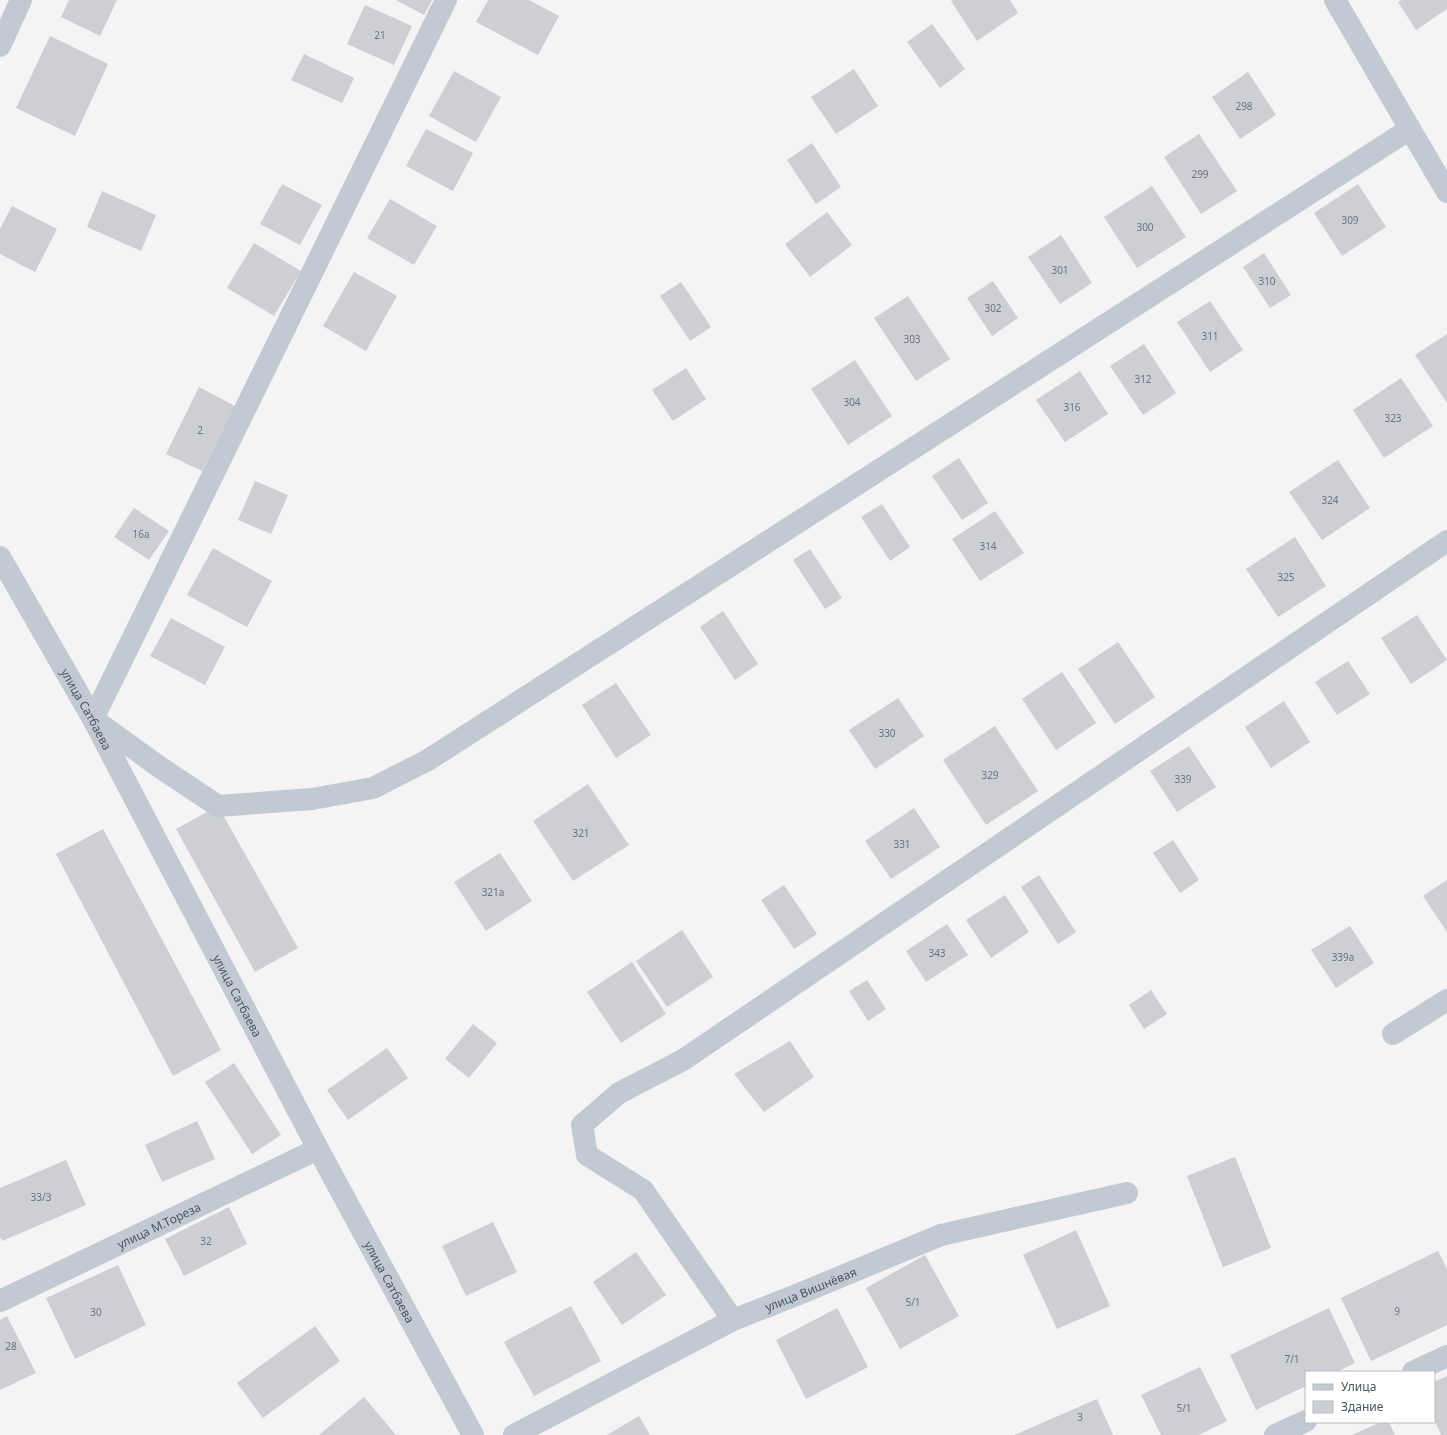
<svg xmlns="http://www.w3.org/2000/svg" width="1447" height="1435" font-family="'Noto Sans',sans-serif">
<rect width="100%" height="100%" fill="#f5f3f3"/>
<!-- building -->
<path fill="#cdcfd5" d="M69,0H117L100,36L61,17Z
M396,0H432L424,15Z
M488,0H529L559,16L538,55L476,22Z
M953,0H1010L1018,13L977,41L951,1Z
M1401,0H1447V9L1416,30L1398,2Z
M365,5L412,26L394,65L347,44Z
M932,24L965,69L940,88L907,42Z
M50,36L108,64L75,136L16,108Z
M304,54L354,78L342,103L291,80Z
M854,69L878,106L836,134L811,97Z
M454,71L501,97L476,142L429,116Z
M1248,72L1276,115L1240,139L1212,97Z
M426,129L473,153L453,191L406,166Z
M1199,134L1237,191L1201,214L1164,157Z
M812,143L841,187L816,204L787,160Z
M282,184L322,205L300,245L260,224Z
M1358,184L1386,227L1342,256L1314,213Z
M1152,186L1186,237L1137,268L1104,217Z
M102,191L156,215L141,251L87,227Z
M390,199L437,226L414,265L367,238Z
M12,206L57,229L35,272L0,254V229Z
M827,212L852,245L810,277L785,244Z
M1061,235L1092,283L1060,304L1028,257Z
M254,243L301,271L274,316L227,288Z
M1264,253L1291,295L1270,308L1243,267Z
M354,272L397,296L366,351L323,326Z
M993,281L1018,318L992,336L967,298Z
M681,282L711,327L690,341L660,296Z
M908,296L950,359L916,381L874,318Z
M1210,301L1243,350L1210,372L1177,322Z
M1447,334V403L1415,355Z
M1144,344L1176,393L1143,415L1110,366Z
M855,360L892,416L848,445L811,389Z
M686,368L706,399L673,421L652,390Z
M1080,371L1108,414L1065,442L1036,400Z
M1401,378L1433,426L1384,458L1353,410Z
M199,387L235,406L202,471L166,454Z
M959,458L988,503L962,520L932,476Z
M1338,460L1370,508L1322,540L1289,492Z
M255,481L288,495L271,534L238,520Z
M882,504L910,547L890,561L861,517Z
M134,508L169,531L149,560L114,537Z
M995,511L1024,553L980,581L952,539Z
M1295,537L1326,586L1278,617L1246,569Z
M213,548L272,581L247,627L187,595Z
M810,549L842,598L825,609L793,560Z
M723,611L758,664L735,680L700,627Z
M1417,615L1447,660L1411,684L1381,638Z
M171,618L225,647L205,685L150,656Z
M1118,642L1155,697L1115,724L1078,669Z
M1348,661L1370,694L1337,715L1315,682Z
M1062,672L1096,723L1056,750L1022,699Z
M616,683L651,735L616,758L582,705Z
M898,698L924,736L875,769L849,730Z
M1284,701L1310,742L1271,768L1245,727Z
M995,726L1038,791L986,825L943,760Z
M1189,746L1216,787L1177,812L1150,771Z
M588,784L629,845L573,881L533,821Z
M218,806L298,948L255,972L176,829Z
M914,808L940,847L891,879L865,841Z
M103,829L221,1050L173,1076L56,854Z
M1173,840L1199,880L1180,893L1153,853Z
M500,853L532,901L486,931L454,882Z
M1039,875L1076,932L1058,944L1021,887Z
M1447,880V932L1423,896Z
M784,885L817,934L794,949L761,900Z
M1005,895L1029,932L991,958L966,920Z
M947,924L968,955L926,982L906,951Z
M1350,926L1374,963L1336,988L1311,950Z
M682,930L713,977L667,1007L636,961Z
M632,962L666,1014L621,1043L587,992Z
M867,980L886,1009L868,1021L849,991Z
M1151,990L1167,1014L1144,1029L1129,1005Z
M473,1024L497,1043L469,1078L445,1059Z
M790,1041L814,1077L764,1112L734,1074Z
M387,1048L408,1078L348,1120L327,1090Z
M234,1063L281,1135L252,1154L205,1082Z
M197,1121L215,1159L162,1182L145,1145Z
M1235,1157L1271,1248L1223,1267L1187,1176Z
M66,1160L86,1205L2,1241L0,1237V1188Z
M229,1207L247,1244L184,1276L165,1239Z
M493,1222L517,1272L466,1296L442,1246Z
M1076,1230L1110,1306L1057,1329L1023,1255Z
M1438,1251L1447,1269V1325L1371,1361L1341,1298Z
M636,1252L666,1295L622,1325L593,1282Z
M925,1255L959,1316L900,1349L866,1288Z
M118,1265L146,1325L75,1359L46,1298Z
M571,1306L601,1361L534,1396L504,1342Z
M837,1308L868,1367L806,1399L776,1340Z
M1329,1308L1355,1363L1337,1372H1306V1386L1256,1410L1230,1355Z
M7,1316L36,1373L0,1390V1320Z
M315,1326L340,1361L263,1418L237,1383Z
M1200,1367L1227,1421L1199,1435H1161L1141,1395Z
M1447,1376V1435H1441L1434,1419V1382Z
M364,1397L396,1435H319Z
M1097,1399L1113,1435H1014Z
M639,1416L650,1435H607Z
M1381,1422H1389L1395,1435H1352Z"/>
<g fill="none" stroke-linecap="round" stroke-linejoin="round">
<!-- street -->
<g stroke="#c1cad2" stroke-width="22">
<path d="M446,0L93,719L158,766L218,806L312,799L373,788L428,760L1410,129L1335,0"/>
<path d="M0,46L21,0"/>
<path d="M1410,129L1447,192"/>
<path id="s1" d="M0,557L93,719L318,1149L473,1435"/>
<path d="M1393,1034L1447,1000"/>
<path id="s2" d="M0,1301L318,1149"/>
<path d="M733,1320L643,1190L587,1155L582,1125L619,1093L683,1060L1447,541"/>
<path d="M1413,1372L1447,1356"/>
<path id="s3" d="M514,1435L733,1320L799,1294L941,1235L1127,1193"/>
<path d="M1275,1435L1306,1421"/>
</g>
</g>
<g text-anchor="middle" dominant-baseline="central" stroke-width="3" stroke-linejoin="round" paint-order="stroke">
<!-- number labels -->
<g font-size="10" fill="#6b747e">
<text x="380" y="35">21</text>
<text x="1244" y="106">298</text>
<text x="1200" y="174">299</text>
<text x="1350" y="220">309</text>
<text x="1145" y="227">300</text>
<text x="1060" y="270">301</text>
<text x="1267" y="281">310</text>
<text x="993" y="308">302</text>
<text x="1210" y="336">311</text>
<text x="912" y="339">303</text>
<text x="1143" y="379">312</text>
<text x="852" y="402">304</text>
<text x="1072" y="407">316</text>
<text x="1393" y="418">323</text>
<text x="200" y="430">2</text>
<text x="1330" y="500">324</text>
<text x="141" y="534">16а</text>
<text x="988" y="546">314</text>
<text x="1286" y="577">325</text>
<text x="887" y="733">330</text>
<text x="990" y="775">329</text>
<text x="1183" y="779">339</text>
<text x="581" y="833">321</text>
<text x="902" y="844">331</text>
<text x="493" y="892">321а</text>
<text x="937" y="953">343</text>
<text x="1343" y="957">339а</text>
<text x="41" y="1197">33/3</text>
<text x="206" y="1241">32</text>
<text x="913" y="1302">5/1</text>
<text x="1397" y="1311">9</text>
<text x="96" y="1312">30</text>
<text x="11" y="1346">28</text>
<text x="1292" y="1359">7/1</text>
<text x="1184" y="1408">5/1</text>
<text x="1080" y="1417">3</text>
</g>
<!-- street labels -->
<g font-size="12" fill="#4a5661" stroke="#fff">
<text stroke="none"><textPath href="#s1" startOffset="175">улица Сатбаева</textPath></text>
<text stroke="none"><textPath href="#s1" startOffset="499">улица Сатбаева</textPath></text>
<text stroke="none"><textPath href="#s2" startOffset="176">улица М.Тореза</textPath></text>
<text stroke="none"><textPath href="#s1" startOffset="823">улица Сатбаева</textPath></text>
<text stroke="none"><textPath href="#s3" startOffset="331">улица Вишнёвая</textPath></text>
</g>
</g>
<!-- legend -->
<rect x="1305" y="1371" width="130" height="52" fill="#ffffff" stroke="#b7bbc0"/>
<rect x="1313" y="1384" width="20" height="6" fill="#c1cad2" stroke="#b7bbc0"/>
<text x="1341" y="1391" font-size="12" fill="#4a5661">Улица</text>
<rect x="1313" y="1401" width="20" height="12" fill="#cdcfd5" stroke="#b7bbc0"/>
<text x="1341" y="1411" font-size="12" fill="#4a5661">Здание</text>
</svg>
